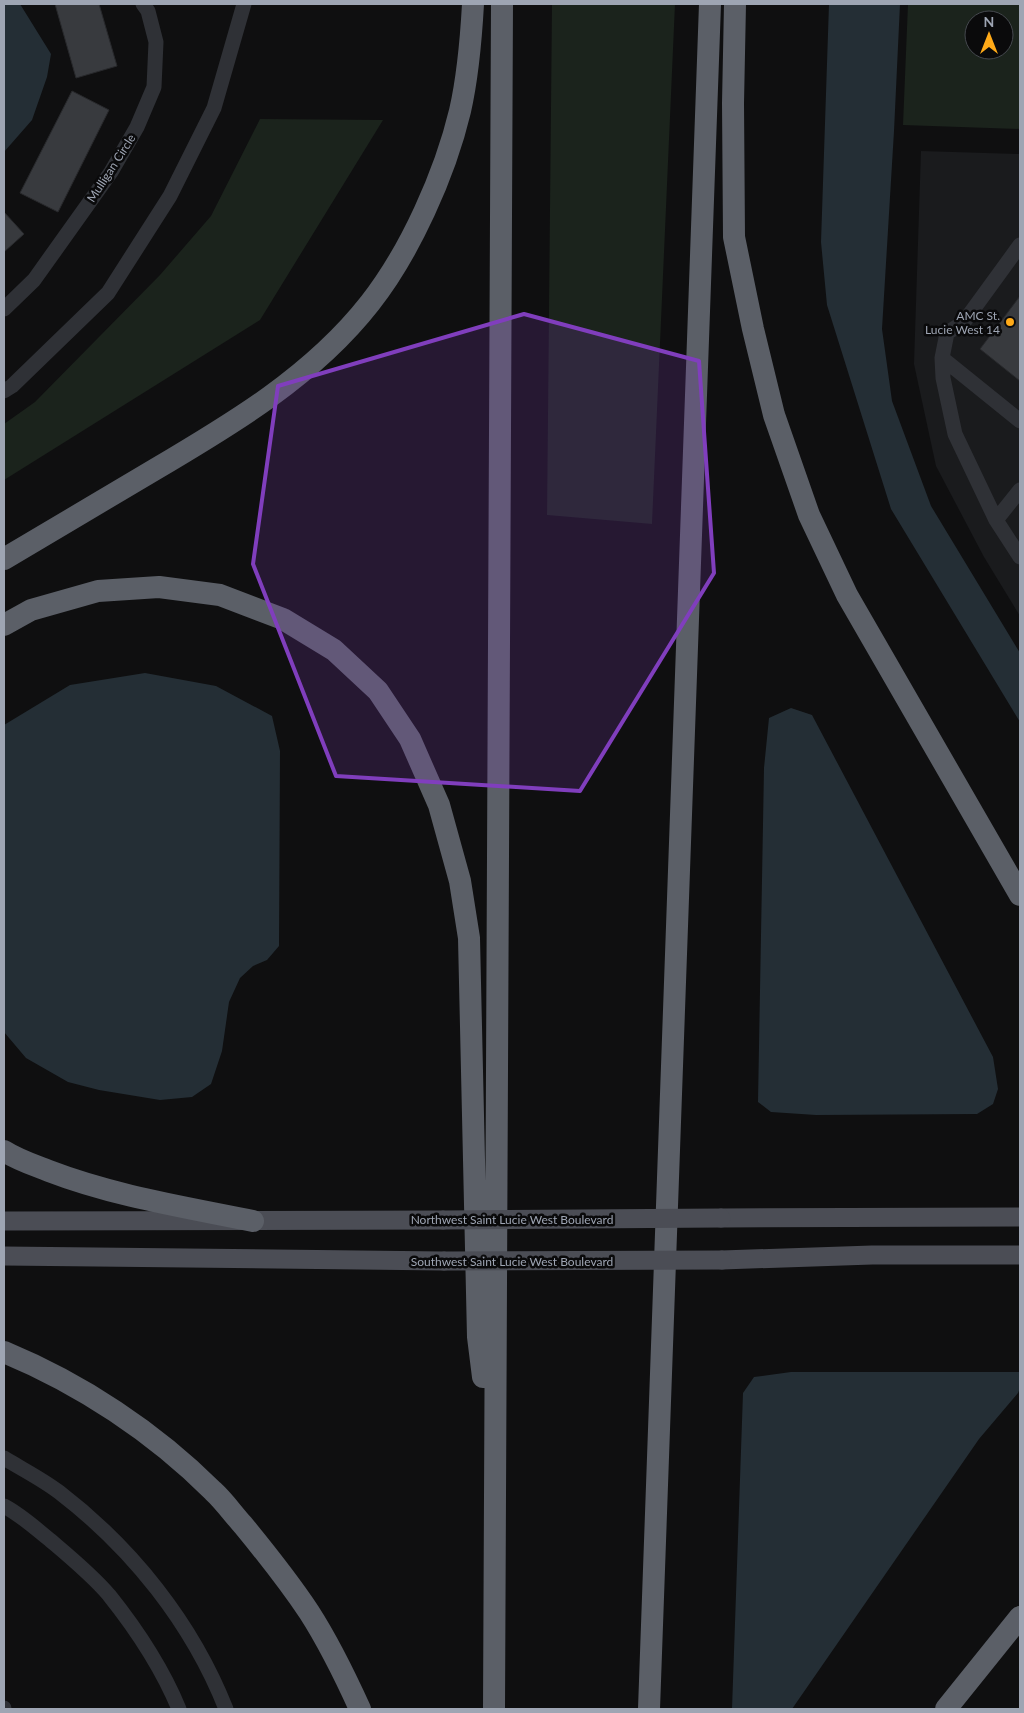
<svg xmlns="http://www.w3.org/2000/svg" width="1024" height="1713" font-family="Lato,sans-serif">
<rect width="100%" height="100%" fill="#0f0f10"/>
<!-- built -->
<path fill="#1a1b1d" d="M921,151L1020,154V616L984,557L936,466L914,364Z"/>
<!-- green -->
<path fill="#1b231c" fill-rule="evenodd" d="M552,4H675L652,524L547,515Z
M908,4H1020V129L903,125ZM974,20H1004V50H974Z
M260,119L383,120L260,320L4,480V424L35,402L160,275L211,216Z"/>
<!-- water -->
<path fill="#242e35" d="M4,4H20L51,54L47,77L32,120L4,152Z
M829,4H900L894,131L882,329L892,401L931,506L1020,653V722L891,509L827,305L821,242Z
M145,673L216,686L272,716L280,751L279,946L267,960L253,966L240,978L229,1002L222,1051L211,1084L192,1097L160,1100L99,1090L68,1082L26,1058L4,1032V725L70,685Z
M791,708L812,715L993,1057L998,1089L993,1104L977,1114L816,1115L771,1112L758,1102L764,768L769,718Z
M791,1372H1020V1388L1018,1393L979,1439L792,1709H732L743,1393L754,1377Z"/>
<!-- building -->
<path fill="#383a3e" stroke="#28292c" d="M55,4H99L117,66L76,78Z
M72,91L109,110L58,212L20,193Z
M4,212L24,234L4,252Z
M1020,296V381L980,349Z"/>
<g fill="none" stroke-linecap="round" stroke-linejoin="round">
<!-- minor -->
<path stroke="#2f3136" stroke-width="15" d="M1020,245L964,322L947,333L942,358L943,378L955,434L996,520L1020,557
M4,309L34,280L111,172L137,127L154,87L156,42L148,11L143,4
M942,358L1020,421
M4,391L12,386L108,293L170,196L214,108L244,4
M996,520L1020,490
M4,1458C22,1469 42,1479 59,1492C132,1548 192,1623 226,1709
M4,1506C21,1515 35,1528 50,1540C70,1557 92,1575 109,1595C137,1630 162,1668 179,1709
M4,1708V1709"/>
<!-- major -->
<path stroke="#4b4d55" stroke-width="19" d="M721,1218L1020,1217
M4,1221L443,1220
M4,1256L444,1261
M722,1260L872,1255H1020"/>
<!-- highway -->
<path stroke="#5b5f67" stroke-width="22" d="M735,4L733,103L734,237L753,329L774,415L809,515L847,595L1020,895
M4,559C54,529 104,500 154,470C232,424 313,376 370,303C410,252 445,174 460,111C468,76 471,40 473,4
M4,625L31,610L98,591L159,587L220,595L283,619L334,650L378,691L410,739L439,805L460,881L469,938L478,1337L483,1377
M4,1151C18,1160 34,1165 49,1171C114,1196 185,1207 253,1221
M4,1352C81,1384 154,1432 213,1491C224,1501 233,1514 243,1525C266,1553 289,1582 309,1612C329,1643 345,1676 360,1709
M494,1709L502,4
M649,1709L710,4
M946,1709L1020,1617"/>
<!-- major-bridge -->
<path stroke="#4b4d55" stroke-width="19" d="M443,1220L721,1218
M444,1261L722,1260"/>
</g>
<!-- marked area -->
<path fill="#803ebd" fill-opacity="0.2" stroke="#803ebd" stroke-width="4" stroke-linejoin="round" d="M524,314L699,361L714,573L580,791L336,776L253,564L278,386Z"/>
<!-- markers -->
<circle fill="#ffaa18" stroke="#0a0a0b" stroke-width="2" cx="1010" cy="322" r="5"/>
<g text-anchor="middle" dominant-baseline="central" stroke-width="5" stroke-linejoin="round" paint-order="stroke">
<!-- street labels -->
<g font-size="12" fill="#9ea5b3" stroke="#0a0a0b">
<text transform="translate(111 168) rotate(-57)">Mulligan Circle</text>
<text x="512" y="1219">Northwest Saint Lucie West Boulevard</text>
<text x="512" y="1261">Southwest Saint Lucie West Boulevard</text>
</g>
<!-- poi labels -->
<g font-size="12" fill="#9ea5b3" stroke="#0a0a0b" text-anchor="end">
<text x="1000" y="315">AMC St.<tspan x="1000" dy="14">Lucie West 14</tspan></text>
</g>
</g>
<!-- border -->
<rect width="1024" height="1713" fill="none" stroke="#9ea5b3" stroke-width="10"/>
<!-- north arrow -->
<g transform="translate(989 35)"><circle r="24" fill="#0a0a0b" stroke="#45484e"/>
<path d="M0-4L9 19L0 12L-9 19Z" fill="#ffaa18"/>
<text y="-8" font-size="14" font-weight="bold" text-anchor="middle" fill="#9ea5b3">N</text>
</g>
</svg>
